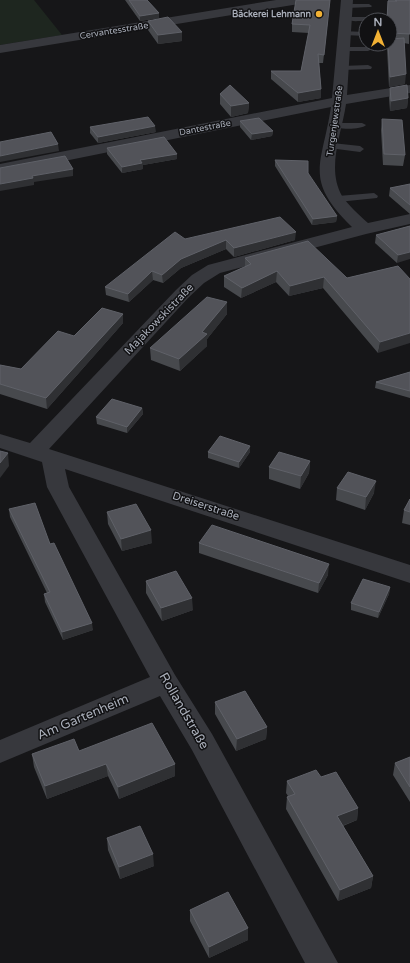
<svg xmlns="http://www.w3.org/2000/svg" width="410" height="963" font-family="'Varela Round',sans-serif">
<rect width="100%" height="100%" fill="#161618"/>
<!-- green -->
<path fill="#1e261f" d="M0,0H34L62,35L0,45Z"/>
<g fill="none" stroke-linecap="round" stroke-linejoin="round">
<!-- service -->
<path fill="#37383d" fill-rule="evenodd" d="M369,4L372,6L371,7L346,8L343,6L346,4Z
M343,17H369L372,19C366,21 348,23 342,18Z
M341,31L366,32V36L344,35L340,33Z
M340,47H368L372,49L368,51H340Z
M368,65L372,67L371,69L342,70L338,68L342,66Z
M332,123H362L366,125C361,130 336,130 331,125Z
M332,143L360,146L364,149L360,152L329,148V144Z
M374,193L378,196L377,198L338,202L334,199L338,196Z"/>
<!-- minor -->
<path fill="#37383d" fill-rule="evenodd" d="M276,0H305L299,4L0,53V45Z
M341,0H353L347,95L410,85V93L346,104C342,133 326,168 342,196C349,206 359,215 368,223L410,214V224L366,234L220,273L204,283L188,298L49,449L410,565V583L65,469L69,487L175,675L212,734L338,963H305L192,750L160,696L0,763V740L150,677L47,487L42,462L0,448V434L30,443L176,290L192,275L208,265L352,227C303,179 322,166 331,107L0,174V164L332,98Z"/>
</g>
<!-- wall -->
<path fill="#47494d" d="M125,0H147L159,13V18L140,21Z
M297,0H330L323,63H319L321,89V98L298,102L271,79V71H301L309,33L292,32V24Z
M388,0H410L409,44L404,43L405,84L389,87L387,49L388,44H390V20H387Z
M148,21L182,41L158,44L148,30Z
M390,88L408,98L407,108L390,111L389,98Z
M220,94L249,103L248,113L231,117L220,104Z
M382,119L405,155L403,166L383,165L381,130Z
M240,121L273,131L272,136L251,140L240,127Z
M90,127L156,132L98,143L90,133Z
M107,148L177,154V159L143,165V169L122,173L107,154Z
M275,160L337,216L336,222L312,225L275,166Z
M410,184V214L389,196L390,188Z
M410,226L397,263L375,243L376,235Z
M185,239L295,240L234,257L226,249L181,268L163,283L153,280L129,302L106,295L105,287Z
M245,258L347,278L398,266L378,353L323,288L289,296L276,282L241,298L224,287V276L245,267Z
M227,302V314L207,339V346L180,371L151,360L150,348Z
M123,314V323L47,409L0,394V365L21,369L74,336Z
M410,372V398L375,388L376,382Z
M142,408L143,414L127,433L97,424L96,417Z
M250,446V452L239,468L208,458V452Z
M310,461L309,473L300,489L269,479V467Z
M337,488L374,493L365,510L336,500Z
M410,499V525L402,523L404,510Z
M9,509L50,544L93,630L63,640L45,602L44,594L47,593L10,517Z
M107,512L152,543L122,551L108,524Z
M199,543L328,575L318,593L199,553Z
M146,581L193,610L162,621L146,593Z
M390,587L389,594L378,618L351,610V603Z
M215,702L267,727L266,739L236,751L215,714Z
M79,751L175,764V776L119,799L108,776L47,799L34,767L32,754Z
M410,757V802L393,775L395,763Z
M321,777L358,808L357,820L343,826L373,876L371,888L338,901L286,809L287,797L288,796L286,793L287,781Z
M107,838L154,866L120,879L108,850Z
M190,910L248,940L209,958L190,921Z"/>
<!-- shaded-wall -->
<path fill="#2f3033" d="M159,13V18L140,21V16Z
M182,32V41L158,44V35Z
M406,74L405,84L389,87L390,77Z
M321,89V98L298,102V93Z
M408,98L407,108L390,111L391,101Z
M249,103L248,113L231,117V106Z
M155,126L156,132L98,143V137Z
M273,131L272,136L251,140L252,134Z
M58,144L59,151L0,162V156Z
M177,154V159L143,165V169L122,173V167L140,160Z
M73,169V176L34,182V185L0,191V184L32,176Z
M337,216L336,222L312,225L313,219Z
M296,232L295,240L234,257V248Z
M226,240V249L181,268L163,283L162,275L181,259Z
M410,252V259L397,263L398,255Z
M152,271L153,280L129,302L128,294Z
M277,271L276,282L241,298L242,288Z
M324,277L323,288L289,296L290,286Z
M227,302V314L207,339V346L180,371L179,359L202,332Z
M123,314V323L47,409L46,398Z
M410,333V343L378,353L380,342Z
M142,408L143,414L127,433V427Z
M250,446V452L239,468V462Z
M8,453L9,466L0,478V463Z
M310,461L309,473L300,489L301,476Z
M376,481L374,493L365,510L366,497Z
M151,530L152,543L122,551L121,539Z
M329,564L328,575L318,593L319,583Z
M390,587L389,594L378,618L379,612Z
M192,598L193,610L162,621L161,608Z
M92,623L93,630L63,640L62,632Z
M267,727L266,739L236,751L237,739Z
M106,764L108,776L47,799L45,786Z
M175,764V776L119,799L118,787Z
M358,808L357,820L336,828L337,816Z
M153,854L154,866L120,879L119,867Z
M373,876L371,888L338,901L340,890Z
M248,928V940L209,958V947Z"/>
<!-- building -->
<path fill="#525359" stroke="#5f6168" d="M129,0H147L159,13L140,16Z
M296,0H330L324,55L318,54L321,89L298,93L271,71H301L310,25L292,24Z
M395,0H410V34L390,33V20H387L388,1H397Z
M168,17L182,32L158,35L148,21Z
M404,38L406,74L390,77L388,44H390V39Z
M230,85L249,103L231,106L220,94Z
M407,85L408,98L391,101L390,88Z
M148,117L155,126L98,137L90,127Z
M259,118L273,131L252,134L240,121Z
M382,119L402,120L405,155L384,154Z
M51,132L58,144L0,156V142Z
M164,137L177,154L140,160L142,163L122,167L107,148Z
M65,156L73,169L32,176L33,178L0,184V168Z
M275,160L308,161V173L337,216L313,219Z
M410,184V205L390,188Z
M280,217L296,232L234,248L226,240L181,259L162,275L152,271L128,294L105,287L175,232L185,239Z
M410,226V252L398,255L376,235Z
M308,241L347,278L398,266L410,279V333L380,342L324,277L290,286L277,271L242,288L224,276L251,264L245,258Z
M207,297L227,302L202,332L207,334L179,359L150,348Z
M102,308L123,314L46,398L0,384V365L21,369L58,331L74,336Z
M410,372V391L376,382Z
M112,399L142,408L127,427L96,417Z
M220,436L250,446L239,462L208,452Z
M0,451L8,453L0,463Z
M279,452L310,461L301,476L269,467Z
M348,472L376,481L366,497L337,488Z
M410,499V512L404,510Z
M35,503L50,544L54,543L92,623L62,632L44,594L50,592L9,509Z
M136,504L151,530L121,539L107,512Z
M212,525L329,564L319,583L199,543Z
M176,571L192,598L161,608L146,581Z
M363,579L390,587L379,612L351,603Z
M245,691L267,727L237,739L215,702Z
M152,723L175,764L118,787L106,764L45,786L32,754L74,739L79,751Z
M410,757V787L395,763Z
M316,770L321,777L336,772L358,808L337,816L373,876L340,890L287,797L295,794L287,781Z
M140,826L153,854L119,867L107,838Z
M228,892L248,928L209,947L190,910Z"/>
<!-- markers -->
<circle fill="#f2b134" stroke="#111113" stroke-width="1.5" cx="319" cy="14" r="4"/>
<g text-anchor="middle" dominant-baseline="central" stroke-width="3" stroke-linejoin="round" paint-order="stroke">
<!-- far-poi labels -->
<g font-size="9" font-weight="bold" fill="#a8adb8" stroke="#111113" text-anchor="end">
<text x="311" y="14">Bäckerei Lehmann</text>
</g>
<!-- far-street labels -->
<g font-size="9" fill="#a8adb8" stroke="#111113">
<text transform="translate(114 31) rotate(-9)">Cervantesstraße</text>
<text transform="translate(335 121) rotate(-82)">Turgenjewstraße</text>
<text transform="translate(205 128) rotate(-11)">Dantestraße</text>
</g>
<!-- street labels -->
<g font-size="11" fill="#a8adb8" stroke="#111113">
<text transform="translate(159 319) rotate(-46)">Majakowskistraße</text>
<text transform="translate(206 506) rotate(18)">Dreiserstraße</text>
</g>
<!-- near-street labels -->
<g font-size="13" fill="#a8adb8" stroke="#111113">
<text transform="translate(184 711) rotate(60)">Rollandstraße</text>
<text transform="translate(83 717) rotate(-23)">Am Gartenheim</text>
</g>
</g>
<!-- north arrow -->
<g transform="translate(378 32)"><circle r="19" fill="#111113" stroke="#4d4f55"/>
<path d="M0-3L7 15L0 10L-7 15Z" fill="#f2b134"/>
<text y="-6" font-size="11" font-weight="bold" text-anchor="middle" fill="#a8adb8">N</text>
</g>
</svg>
